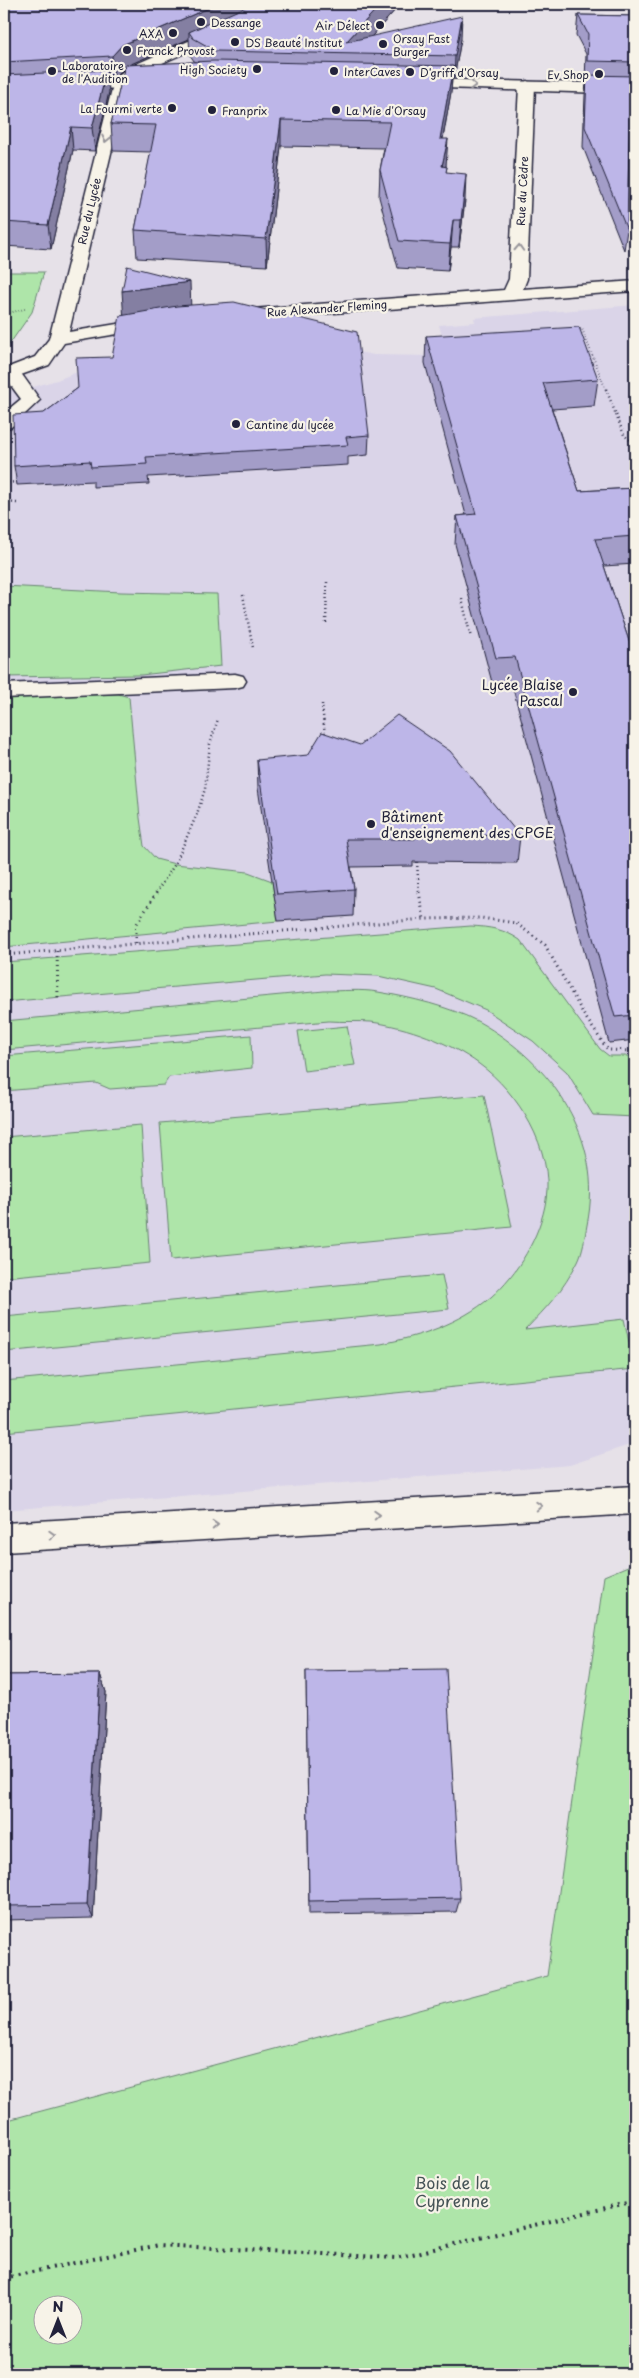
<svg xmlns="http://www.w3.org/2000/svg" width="639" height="2378" font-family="'Playpen Sans',sans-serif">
<rect width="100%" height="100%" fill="#e6e1e8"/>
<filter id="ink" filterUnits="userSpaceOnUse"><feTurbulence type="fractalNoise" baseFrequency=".02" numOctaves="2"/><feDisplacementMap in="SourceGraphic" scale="10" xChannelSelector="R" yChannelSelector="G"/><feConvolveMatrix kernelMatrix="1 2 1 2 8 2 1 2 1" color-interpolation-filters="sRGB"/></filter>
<g filter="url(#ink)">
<!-- built -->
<path fill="#dad4e8" d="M635,305V1443L570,1465L4,1510V391L33,387L57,380L161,339L338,348L374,355L431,356L447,355L439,325L475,322L474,318Z"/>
<!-- green -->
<path fill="#aee5a9" stroke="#688472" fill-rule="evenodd" d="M4,272H44L32,312L4,352Z
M4,586L121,592L217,594L221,666L141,675L4,677Z
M118,694L129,697L140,818L144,846L156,859L175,864L248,872L272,881L278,921L4,947V698Z
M471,926C490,927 504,929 520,940L600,1049L609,1056H635V1117L593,1115L567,1072L533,1041L486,1010L436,989L378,976L325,974L4,1002V962Z
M324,991C342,991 361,989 378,992C409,997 451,1007 479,1022C552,1063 605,1139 587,1225C585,1236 583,1251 578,1261C563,1291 547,1307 525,1330L624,1319L635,1369L4,1432V1381L381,1344C421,1336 459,1324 491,1297C518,1273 540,1237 546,1200C554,1150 518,1092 479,1064C449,1042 408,1027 371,1022C357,1021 343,1022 329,1021L4,1050V1021Z
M347,1026L355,1065L304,1071L298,1031Z
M251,1035L252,1068L169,1077L164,1085L110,1089L96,1083L4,1091V1056Z
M484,1095L512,1227L171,1260L160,1123Z
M141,1125L150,1263L4,1277V1137Z
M442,1275L449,1309L4,1352V1317Z
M635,1563V2374H4V2121L547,1976L604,1576ZM42,2306H72V2336H42Z"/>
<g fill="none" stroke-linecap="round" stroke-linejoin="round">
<defs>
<path id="service" d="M11,367L18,369L40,400L11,427L4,429V413L21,399L4,376V369Z
M235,674L243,676L246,681L243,686L235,688L4,698V684Z
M635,1486V1514L4,1552V1523Z"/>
<path id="minor" d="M273,4H291L289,7L135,75L127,85L69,332L153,318L159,319L162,323L159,327L64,343L49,365L4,381V369L35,357L49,339L114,81L125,69Z
M527,81L535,86L527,279L523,289L635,281V291L238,320L232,319L229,315L232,311L238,310L504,290L509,279L519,86Z"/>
<path id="secondary" d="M157,77L165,82L162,85L4,96V86Z
M415,79L635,84V94L410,87L407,84L410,81Z"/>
</defs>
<!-- service casing -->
<use href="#service" stroke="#22223b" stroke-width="3"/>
<!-- minor casing -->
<use href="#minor" stroke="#22223b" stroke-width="3"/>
<!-- secondary casing -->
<use href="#secondary" stroke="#22223b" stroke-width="3"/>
<!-- path-far3 -->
<path stroke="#22223b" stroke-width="2" stroke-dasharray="0.5 2.5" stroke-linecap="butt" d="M4,314L25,309
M577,329H582L606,390"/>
<!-- path-far2 -->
<path stroke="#22223b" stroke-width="2.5" stroke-dasharray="1 3" stroke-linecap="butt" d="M606,389L624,435L635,444
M4,483L17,482
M4,502L17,503
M243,595L253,648
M462,599L471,638
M326,623L327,582
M322,704L325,736
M417,862L419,893
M156,893L175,864L197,814L205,789L210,744L218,719"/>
<!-- path-far1 -->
<path stroke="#22223b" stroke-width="3" stroke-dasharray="1 4" stroke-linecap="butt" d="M419,892L424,919
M136,943V925L157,892
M57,951L58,997
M4,955L424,919L481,918L516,923L545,945L584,1015L608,1050L635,1051"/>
<!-- path -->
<path stroke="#22223b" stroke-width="4" stroke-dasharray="2 5" stroke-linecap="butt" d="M4,2278L159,2245L396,2258L635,2201"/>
<!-- service -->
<use href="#service" fill="#f7f3e8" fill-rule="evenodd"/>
<!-- minor -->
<use href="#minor" fill="#f7f3e8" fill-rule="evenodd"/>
<!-- secondary -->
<use href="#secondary" fill="#f7f3e8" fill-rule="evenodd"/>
</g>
<!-- wall -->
<path fill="#a39dc8" stroke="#22223b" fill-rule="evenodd" d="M4,4H396V9L371,37L461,39L454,78H452L451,92L443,139L446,167H447L446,172L465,200L459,247H451L448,271L398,268L379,197L380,170L384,148L281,146L267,266L137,258L135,230L151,152L113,151L111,124L125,67L114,78L108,79L109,92L95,151L73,150L51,249L4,246ZM189,39L190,55L194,61L196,62L129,65Z
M578,15L635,16V125H630L627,230L624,250L583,147L585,95L586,81H585L586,54L576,35Z
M191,305L369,435L368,455L348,457V465L148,477L149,484L93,487V481L17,485L14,466L44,413L78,388L112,357Z
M426,336L598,379L594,406L552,409L579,491L635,488V564L604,566L635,659V1040L609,1043L512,685L493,686L455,544L457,516L466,515L425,363Z
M257,760L520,836L517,863L413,862V866L351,867L354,889L353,916L278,921L258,788Z
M306,1671L460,1898L456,1912L309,1914Z
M100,1674L106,1692L93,1918L4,1920V1675Z"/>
<!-- shaded-wall -->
<path fill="#847fa2" stroke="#22223b" d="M218,4H269L189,32V39L124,67L114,78L112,56L122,45Z
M381,4H396V9L356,54L346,42Z
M462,16L461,39L454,78L455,56Z
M453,66L451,92L438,165L440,139Z
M107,70L109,92L95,151L92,128Z
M281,120V146L267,266L266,239Z
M71,127L73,150L51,249L48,225Z
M448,139L446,166L441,193L442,166Z
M466,174L465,200L459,247L461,220Z
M453,220L451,247L448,271L450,244Z
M190,282L191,311L124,321L122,291Z
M100,1674L106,1692L93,1918L87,1905Z"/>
<!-- building -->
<path fill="#bdb6e8" stroke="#22223b" d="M4,4H218L122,45L112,56L4,62Z
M252,4H381L346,42L462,16L455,56L216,51L193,38L189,32Z
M578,15L635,16V62L587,61L588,34Z
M214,61L453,66L440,139H448L442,166L447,167L446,172L466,174L461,220H453L450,244L399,241L380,170L390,122L281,120L266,239L135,230L156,125L111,124L125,65Z
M107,70L92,128L71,127L48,225L4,222V75Z
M587,75L635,76V105H630L627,230L585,127Z
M127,266L190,282L122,291Z
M234,302L357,332L369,435L346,437L348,445L146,457L147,464L91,467L90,461L14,466L13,415L44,413L78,388L76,358L112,357L120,316L177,306Z
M579,327L598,379L543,383L579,491L635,488V536L595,539L635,659V1015L615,1017L515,657L496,658L457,516L476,514L426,336Z
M397,715L450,751L520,836L415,834V839H346L354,889L277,894L257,760L308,755L322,732L360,745Z
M446,1669L460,1898L309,1901L306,1671Z
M100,1674L87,1905L4,1906V1675Z"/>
<!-- one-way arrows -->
<defs><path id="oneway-chevron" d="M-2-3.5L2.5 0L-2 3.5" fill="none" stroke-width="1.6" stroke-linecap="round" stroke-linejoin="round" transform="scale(1.25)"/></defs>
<g stroke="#97959a">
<use href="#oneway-chevron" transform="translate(473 85) rotate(1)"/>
<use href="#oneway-chevron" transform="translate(106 139) rotate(103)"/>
<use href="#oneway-chevron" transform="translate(519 248) rotate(-87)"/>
<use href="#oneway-chevron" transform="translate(539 1506) rotate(-3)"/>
<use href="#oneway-chevron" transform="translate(377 1515) rotate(-3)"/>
<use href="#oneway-chevron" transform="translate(215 1525) rotate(-3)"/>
<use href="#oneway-chevron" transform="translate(52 1535) rotate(-3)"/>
</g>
</g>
<!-- markers -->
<g fill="#22223b" stroke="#f7f3e8" stroke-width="2">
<circle cx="201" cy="22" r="5"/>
<circle cx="380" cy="25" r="5"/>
<circle cx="173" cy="33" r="5"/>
<circle cx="235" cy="42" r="5"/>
<circle cx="383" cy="44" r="5"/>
<circle cx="127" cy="50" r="5"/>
<circle cx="257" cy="69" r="5"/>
<circle cx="52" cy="71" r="5"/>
<circle cx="334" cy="71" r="5"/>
<circle cx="410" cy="72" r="5"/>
<circle cx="599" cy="74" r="5"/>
<circle cx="172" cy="108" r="5"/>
<circle cx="212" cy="110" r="5"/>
<circle cx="336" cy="110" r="5"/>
<circle cx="236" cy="424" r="5"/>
<circle cx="573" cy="692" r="5"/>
<circle cx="371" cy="824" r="5"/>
</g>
<g text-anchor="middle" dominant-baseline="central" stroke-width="4.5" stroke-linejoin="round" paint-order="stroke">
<!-- far-poi labels -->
<g font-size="11" fill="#22223b" stroke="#f7f3e8" text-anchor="start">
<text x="211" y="22">Dessange</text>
<text x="370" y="25" text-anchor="end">Air Délect</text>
<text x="163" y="33" text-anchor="end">AXA</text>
<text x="393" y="38">Orsay Fast<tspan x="393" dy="13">Burger</tspan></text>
<text x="245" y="42">DS Beauté Institut</text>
<text x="137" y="50">Franck Provost</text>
<text x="62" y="65">Laboratoire<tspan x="62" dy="13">de l'Audition</tspan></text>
<text x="247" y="69" text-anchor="end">High Society</text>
<text x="344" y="71">InterCaves</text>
<text x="420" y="72">D'griff d'Orsay</text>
<text x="589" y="74" text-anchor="end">Ev Shop</text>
<text x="162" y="108" text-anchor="end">La Fourmi verte</text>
<text x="222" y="110">Franprix</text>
<text x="346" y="110">La Mie d'Orsay</text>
<text x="246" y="424">Cantine du lycée</text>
</g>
<!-- far-street labels -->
<g font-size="11" fill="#22223b" stroke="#f7f3e8">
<text transform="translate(522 191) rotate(-87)">Rue du Cèdre</text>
<text transform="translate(89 211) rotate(-77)">Rue du Lycée</text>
<text transform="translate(327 308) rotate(-4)">Rue Alexander Fleming</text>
</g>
<!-- poi labels -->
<g font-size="14" fill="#22223b" stroke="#f7f3e8" text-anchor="end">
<text x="563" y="684">Lycée Blaise<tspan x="563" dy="16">Pascal</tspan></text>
<text x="381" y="816" text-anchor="start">Bâtiment<tspan x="381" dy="16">d'enseignement des CPGE</tspan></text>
</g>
<!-- near-park labels -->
<g font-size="16" fill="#455356" stroke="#f7f3e8">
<text x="452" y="2182">Bois de la<tspan x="452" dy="18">Cyprenne</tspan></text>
</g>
</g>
<!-- margin -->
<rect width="639" height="2378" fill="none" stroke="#f7f3e8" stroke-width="20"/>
<rect x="10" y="10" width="619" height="2358" fill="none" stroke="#22223b" stroke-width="2" filter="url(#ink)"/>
<!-- north arrow -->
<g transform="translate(58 2320)"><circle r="24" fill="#f7f3e8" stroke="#a29fa3"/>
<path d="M0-4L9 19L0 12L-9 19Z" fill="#22223b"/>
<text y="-8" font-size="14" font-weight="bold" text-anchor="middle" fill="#22223b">N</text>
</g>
</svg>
